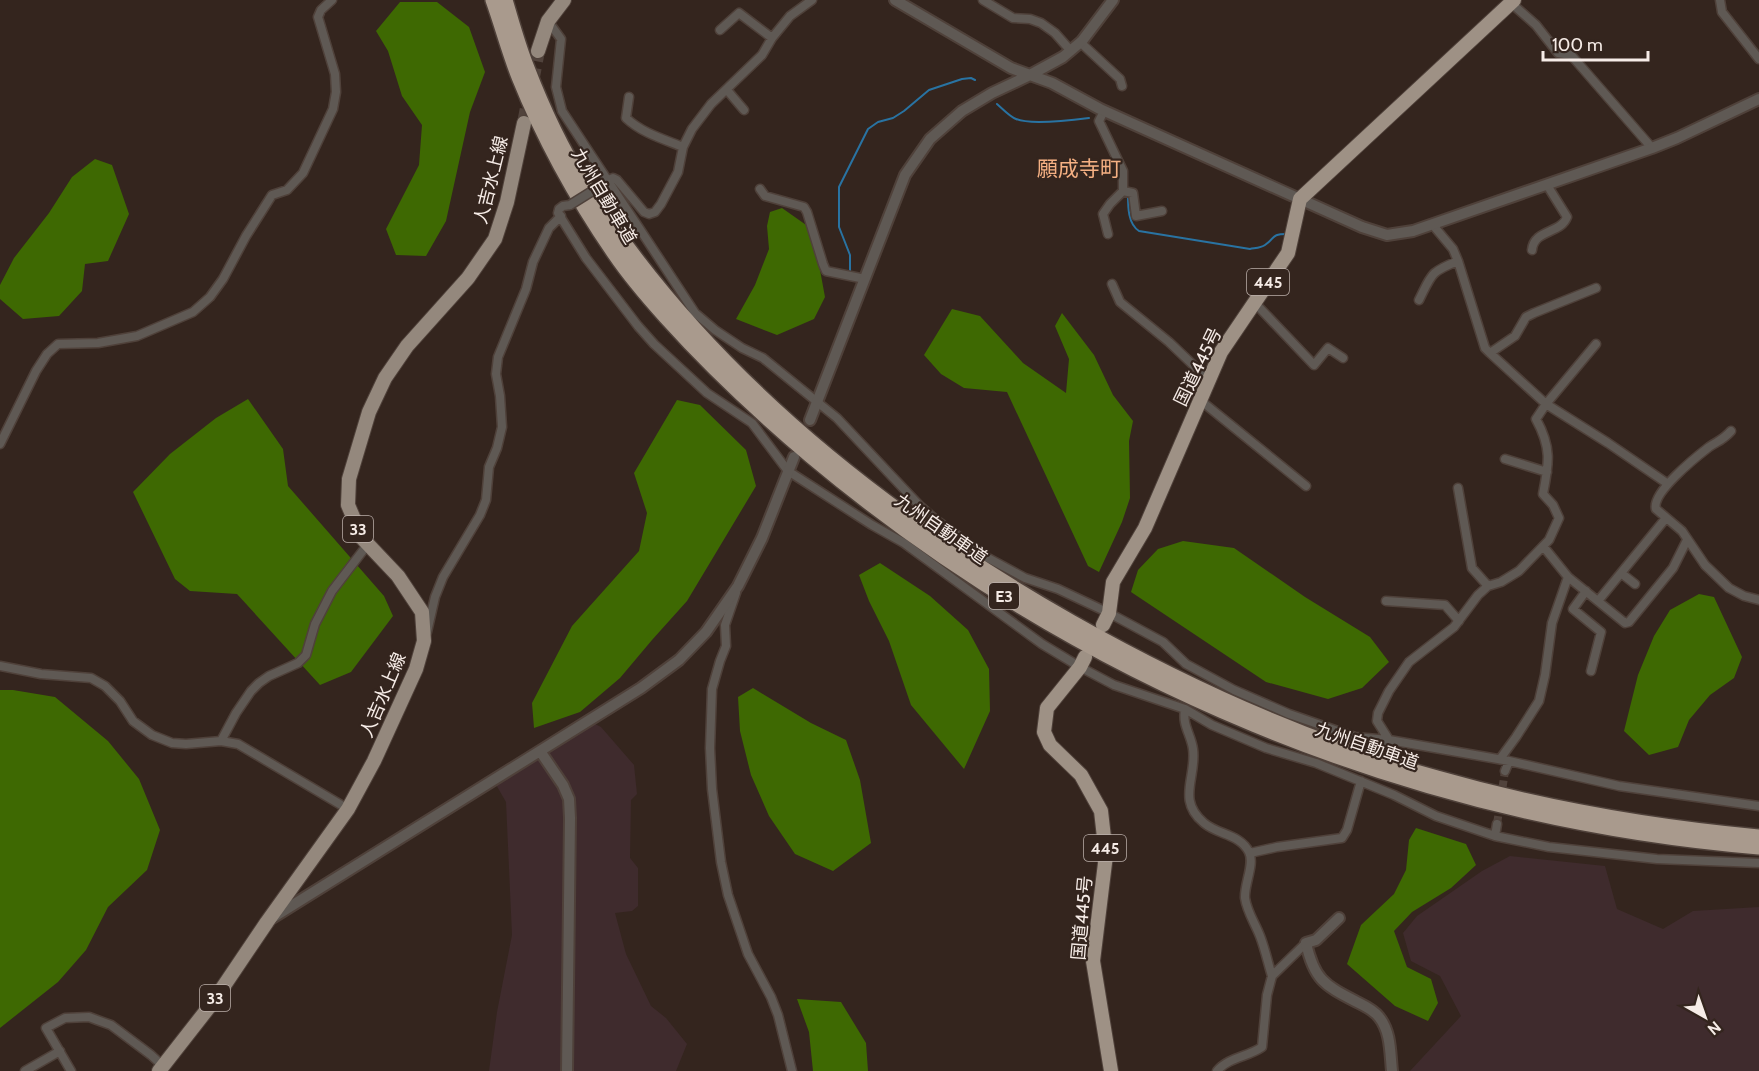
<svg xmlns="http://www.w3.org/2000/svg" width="1759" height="1071" font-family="Cabin,'Noto Sans JP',sans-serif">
<rect width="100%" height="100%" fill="#34251e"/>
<!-- industrial -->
<path fill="#3f2b2d" d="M593,723L601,727L634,765L637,794L631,800L630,858L638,868V906L632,911L615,913L626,954L651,1006L666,1018L687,1044L676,1071H489L497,1012L512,935L506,802L495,783Z
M1510,856L1605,866L1617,909L1663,929L1693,911L1759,907V1071H1410L1461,1016L1440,976L1411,961L1403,933L1417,916L1482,871Z"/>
<!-- forest -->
<path fill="#3e6902" d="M400,2H437L469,27L485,72L470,112L446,221L426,256L396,255L386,229L419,165L422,125L402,96L388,51L376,31Z
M95,159L112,165L129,214L108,261L85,264L82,291L59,316L23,319L0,299V285L14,258L49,213L72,177Z
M782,208L809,227L820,270L825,297L814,319L777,335L736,319L755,285L769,249L767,226L770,212Z
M952,309L980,316L1023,363L1066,393L1069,359L1055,326L1062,313L1094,355L1113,395L1133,421L1129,441L1130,498L1122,522L1099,572L1088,566L1007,392L964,388L941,374L924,355Z
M248,399L283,449L288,486L384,596L393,616L351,672L320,685L237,594L190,591L175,579L133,492L170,454L216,418Z
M677,400L700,405L746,450L756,486L687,601L652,640L620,678L580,712L534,728L532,703L572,626L639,551L647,513L634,473Z
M1183,541L1234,548L1305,597L1370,637L1389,662L1362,688L1328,699L1266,682L1131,592L1138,570L1158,549Z
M880,563L930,596L968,630L989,669L990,711L964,769L911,705L889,641L869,601L859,575Z
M1699,594L1714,597L1742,657L1734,678L1710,695L1689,720L1678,747L1649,755L1624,731L1638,675L1654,636L1670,610Z
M753,688L811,723L846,740L860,780L871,843L833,871L795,854L769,816L751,775L740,731L738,697Z
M0,690H13L55,697L108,741L139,779L160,830L147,870L108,907L86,950L58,982L0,1028Z
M1416,828L1466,844L1476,865L1451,888L1412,912L1394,931L1407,967L1431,979L1438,1003L1428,1021L1395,1006L1347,964L1361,925L1394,894L1406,870L1409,840Z
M797,999L841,1002L866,1043L868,1071H813L809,1032Z"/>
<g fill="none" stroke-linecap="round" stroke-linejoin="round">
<!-- stream -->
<path stroke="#2973a2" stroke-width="2" d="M997,104C1003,109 1009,116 1016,119C1030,125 1073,120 1089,118
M1128,195C1128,207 1128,224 1139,231L1250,249C1255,248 1261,248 1265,245C1276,238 1270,234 1287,234
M850,273V255L839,227V187L868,129L878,122L893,118L904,111L929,90L962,79L971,78L975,80"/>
<!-- minor-tunnel -->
<path stroke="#51433c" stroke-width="8" stroke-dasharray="8 4" stroke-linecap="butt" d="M1497,824L1505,771"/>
<!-- primary-tunnel -->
<path stroke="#51433c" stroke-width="14" stroke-dasharray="14 7" stroke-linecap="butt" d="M524,123L538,51"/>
<defs>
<path id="minor" d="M983,0L1013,18L1030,19L1041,23L1055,33L1070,50
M1720,0L1722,12L1759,59
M1511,3L1536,25L1558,53L1571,55L1652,148
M548,21L561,39L556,87L562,111L695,313L715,330L742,348L763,358L837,418L919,505L936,520L988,558L1025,578L1058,589L1109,613L1163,642L1186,664L1234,690L1289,714L1355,737L1389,740L1509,761L1619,786L1759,806
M720,30L739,13L772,38
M1080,42L1120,79L1122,86
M727,90L744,110
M629,97L626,118C642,133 663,139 683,147
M1104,111L1099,121L1123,171V191L1110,204L1103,214L1108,234
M604,183L613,178L617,180L644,212L649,214L655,212L661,204L678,172L683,147L692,129L711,104L762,55L772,38L790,16L812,0
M760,189L765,196L804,207L807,212L823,264L826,271L865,279
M1123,191L1133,193L1136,216L1162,211
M570,205L563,206L559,209L558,213L586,258L638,326L654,344L707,393L752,423L788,471L872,525L904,543L1042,644L1080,667L1114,685L1185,709L1212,725L1266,748L1316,763L1394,795L1436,816L1495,836L1549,847L1657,859L1759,863
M1432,224L1453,249L1458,261L1485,348L1490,353L1546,404L1608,443L1668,484
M1532,250C1534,229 1561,234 1567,217L1547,185
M1112,284L1120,302L1169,342L1209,380
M1419,300C1432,274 1430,272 1458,261
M1254,302L1314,365L1328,348L1343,358
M1490,353L1515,336L1526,317L1534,313L1596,288
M1200,400L1306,486
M1731,431C1723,440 1718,441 1709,447C1696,457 1651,493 1656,509L1682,531L1705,565L1729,588L1744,596L1759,600
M0,444L36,371L47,354L58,344L98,343L137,336L193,312L210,297L223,279L246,236L272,195L287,190L303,173L333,109L336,92L335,74L318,17L321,10L332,0
M1505,459L1547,472
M1458,488L1472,568L1488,586
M1621,573L1666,518
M1568,577L1625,623L1629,622L1673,568L1687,540
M1586,591L1573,609L1601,632L1591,671
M736,593L725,625L726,646L720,661L712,689L710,748L712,789L721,862L728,895L748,954L771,997L778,1015L792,1071
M1386,601L1445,605L1459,621
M1598,601L1621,573L1635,584
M427,632L435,597L443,577L480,515L486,500L489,467L497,448L502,427L500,396L496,374L498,357L526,289L533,262L549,228L561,216
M0,666L41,674L91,678L105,686L120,701L133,721L152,735L172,743L186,744L221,741
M1185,709C1182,726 1191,734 1193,749C1197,777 1176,800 1204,823C1218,835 1240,834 1249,852C1255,864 1244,884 1245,898C1247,912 1255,923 1260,936C1265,949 1268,963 1272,976
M1386,750L1389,740L1377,721L1378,713L1389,691L1409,662L1454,627L1478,595L1488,586L1501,582L1519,571L1549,540L1559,518L1553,505L1543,494C1549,463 1552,448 1536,419L1546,404L1596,344
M1500,759L1516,737L1539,701L1545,675L1552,623L1568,577L1543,546
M1505,771L1509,761
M348,809L238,744L221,741L236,713L251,691L259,683L269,676L298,663L306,655L315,624L332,591L368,544
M1495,836L1497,824
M1250,853L1277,847L1342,838L1347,830L1361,781
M25,1071L60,1051
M71,1071L46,1028L65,1018L89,1017L97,1020L111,1025L151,1055L163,1066
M1217,1071C1229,1057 1248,1057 1262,1047L1267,995L1272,976L1306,943"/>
<path id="tertiary" d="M895,0L1011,68L1052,83L1100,109L1362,227L1387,235L1413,231L1652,148L1677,138L1759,99
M810,420L905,175L930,139L962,111L992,93L1030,75L1063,57L1082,41L1113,0
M540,751L563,785L569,799L570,818L567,1071
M272,918L641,688L679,660L706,632L738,586L762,538L794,457
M1339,918L1316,940L1306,943C1314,979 1324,985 1355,1001C1363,1005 1373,1009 1379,1017C1391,1032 1390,1052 1392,1071"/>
<path id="primary" d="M538,51L548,21L564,0
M159,1071L213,1002L267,922L348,809L374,761L416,669L424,641L422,612L398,576L362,538L348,505L349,479L369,412L385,378L407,346L468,278L495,239L507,202L524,123"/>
<path id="trunk" d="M1103,625L1109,613L1113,582L1145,528L1221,352L1288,253L1300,199L1514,0
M1085,657L1080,667L1047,708L1044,732L1050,745L1081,775L1101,811L1106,855L1093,961L1111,1071"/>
<path id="motorway" d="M493,0C502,25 509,52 519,77C544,139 577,199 615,254C630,276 648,297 666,317C711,367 759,412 811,456C1078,680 1411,818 1759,847
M505,0C512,23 518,46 527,68C542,107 561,148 583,183C701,370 880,513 1071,622C1186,687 1309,743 1437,778C1542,808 1650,827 1759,837"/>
</defs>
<!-- minor casing -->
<use href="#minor" stroke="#4f413a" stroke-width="11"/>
<!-- tertiary casing -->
<use href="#tertiary" stroke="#4f413a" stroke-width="14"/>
<!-- primary casing -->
<use href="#primary" stroke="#4f413a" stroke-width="16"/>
<!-- trunk casing -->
<use href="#trunk" stroke="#4f413a" stroke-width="16"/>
<!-- motorway casing -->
<use href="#motorway" stroke="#4f413a" stroke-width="18"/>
<!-- minor -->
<use href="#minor" stroke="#5f5954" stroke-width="8"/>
<!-- tertiary -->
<use href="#tertiary" stroke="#5f5954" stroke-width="10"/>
<!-- primary -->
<use href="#primary" stroke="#94887d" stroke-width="14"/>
<!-- trunk -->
<use href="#trunk" stroke="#9e9185" stroke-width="14"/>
<!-- motorway -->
<use href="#motorway" stroke="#a99a8d" stroke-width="15"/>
<defs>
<path id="minor-bridge" d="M570,205L602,185"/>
</defs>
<!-- minor-bridge casing -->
<use href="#minor-bridge" stroke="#4f413a" stroke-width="11" stroke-linecap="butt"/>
<!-- minor-bridge -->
<use href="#minor-bridge" stroke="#5f5954" stroke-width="8"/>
</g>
<g text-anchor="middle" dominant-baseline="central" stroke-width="4.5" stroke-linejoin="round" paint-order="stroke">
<!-- shield labels -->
<g fill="#34251e" stroke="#bcb0ab" stroke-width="1.5">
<rect x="1247" y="269" width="42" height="26" rx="4.5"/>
<rect x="343" y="516" width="30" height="26" rx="4.5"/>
<rect x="989" y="583" width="30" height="26" rx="4.5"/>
<rect x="1084" y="835" width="42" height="26" rx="4.5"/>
<rect x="200" y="985" width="30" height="26" rx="4.5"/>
</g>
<g font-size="16" font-weight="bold" fill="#f6ece7">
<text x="1268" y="282">445</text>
<text x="358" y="529">33</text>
<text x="1004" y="596">E3</text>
<text x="1105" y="848">445</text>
<text x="215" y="998">33</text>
</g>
<!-- street labels -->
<g font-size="18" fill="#f6ece7" stroke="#34251e">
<text transform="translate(491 180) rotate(-76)">人吉水上線</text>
<text transform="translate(604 196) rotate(59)">九州自動車道</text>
<text transform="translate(1198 367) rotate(-64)">国道445号</text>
<text transform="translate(941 529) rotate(35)">九州自動車道</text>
<text transform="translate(383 695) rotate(-67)">人吉水上線</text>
<text transform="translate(1367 746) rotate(19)">九州自動車道</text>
<text transform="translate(1082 918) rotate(-85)">国道445号</text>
</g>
<!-- quarter labels -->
<g font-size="21" fill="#f5b083" stroke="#34251e">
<text x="1079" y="168">願成寺町</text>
</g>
</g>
<!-- north arrow -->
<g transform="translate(1705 1017) rotate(140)" stroke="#34251e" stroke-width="4.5" paint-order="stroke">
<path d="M0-4.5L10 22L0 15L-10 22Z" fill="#f6ece7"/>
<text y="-9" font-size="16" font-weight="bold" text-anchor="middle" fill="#f6ece7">N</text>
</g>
<!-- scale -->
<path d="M1543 51v9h105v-9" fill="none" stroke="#f6ece7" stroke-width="3"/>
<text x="1552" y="51" font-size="18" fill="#f6ece7" stroke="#34251e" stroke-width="4.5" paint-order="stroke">100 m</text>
</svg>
